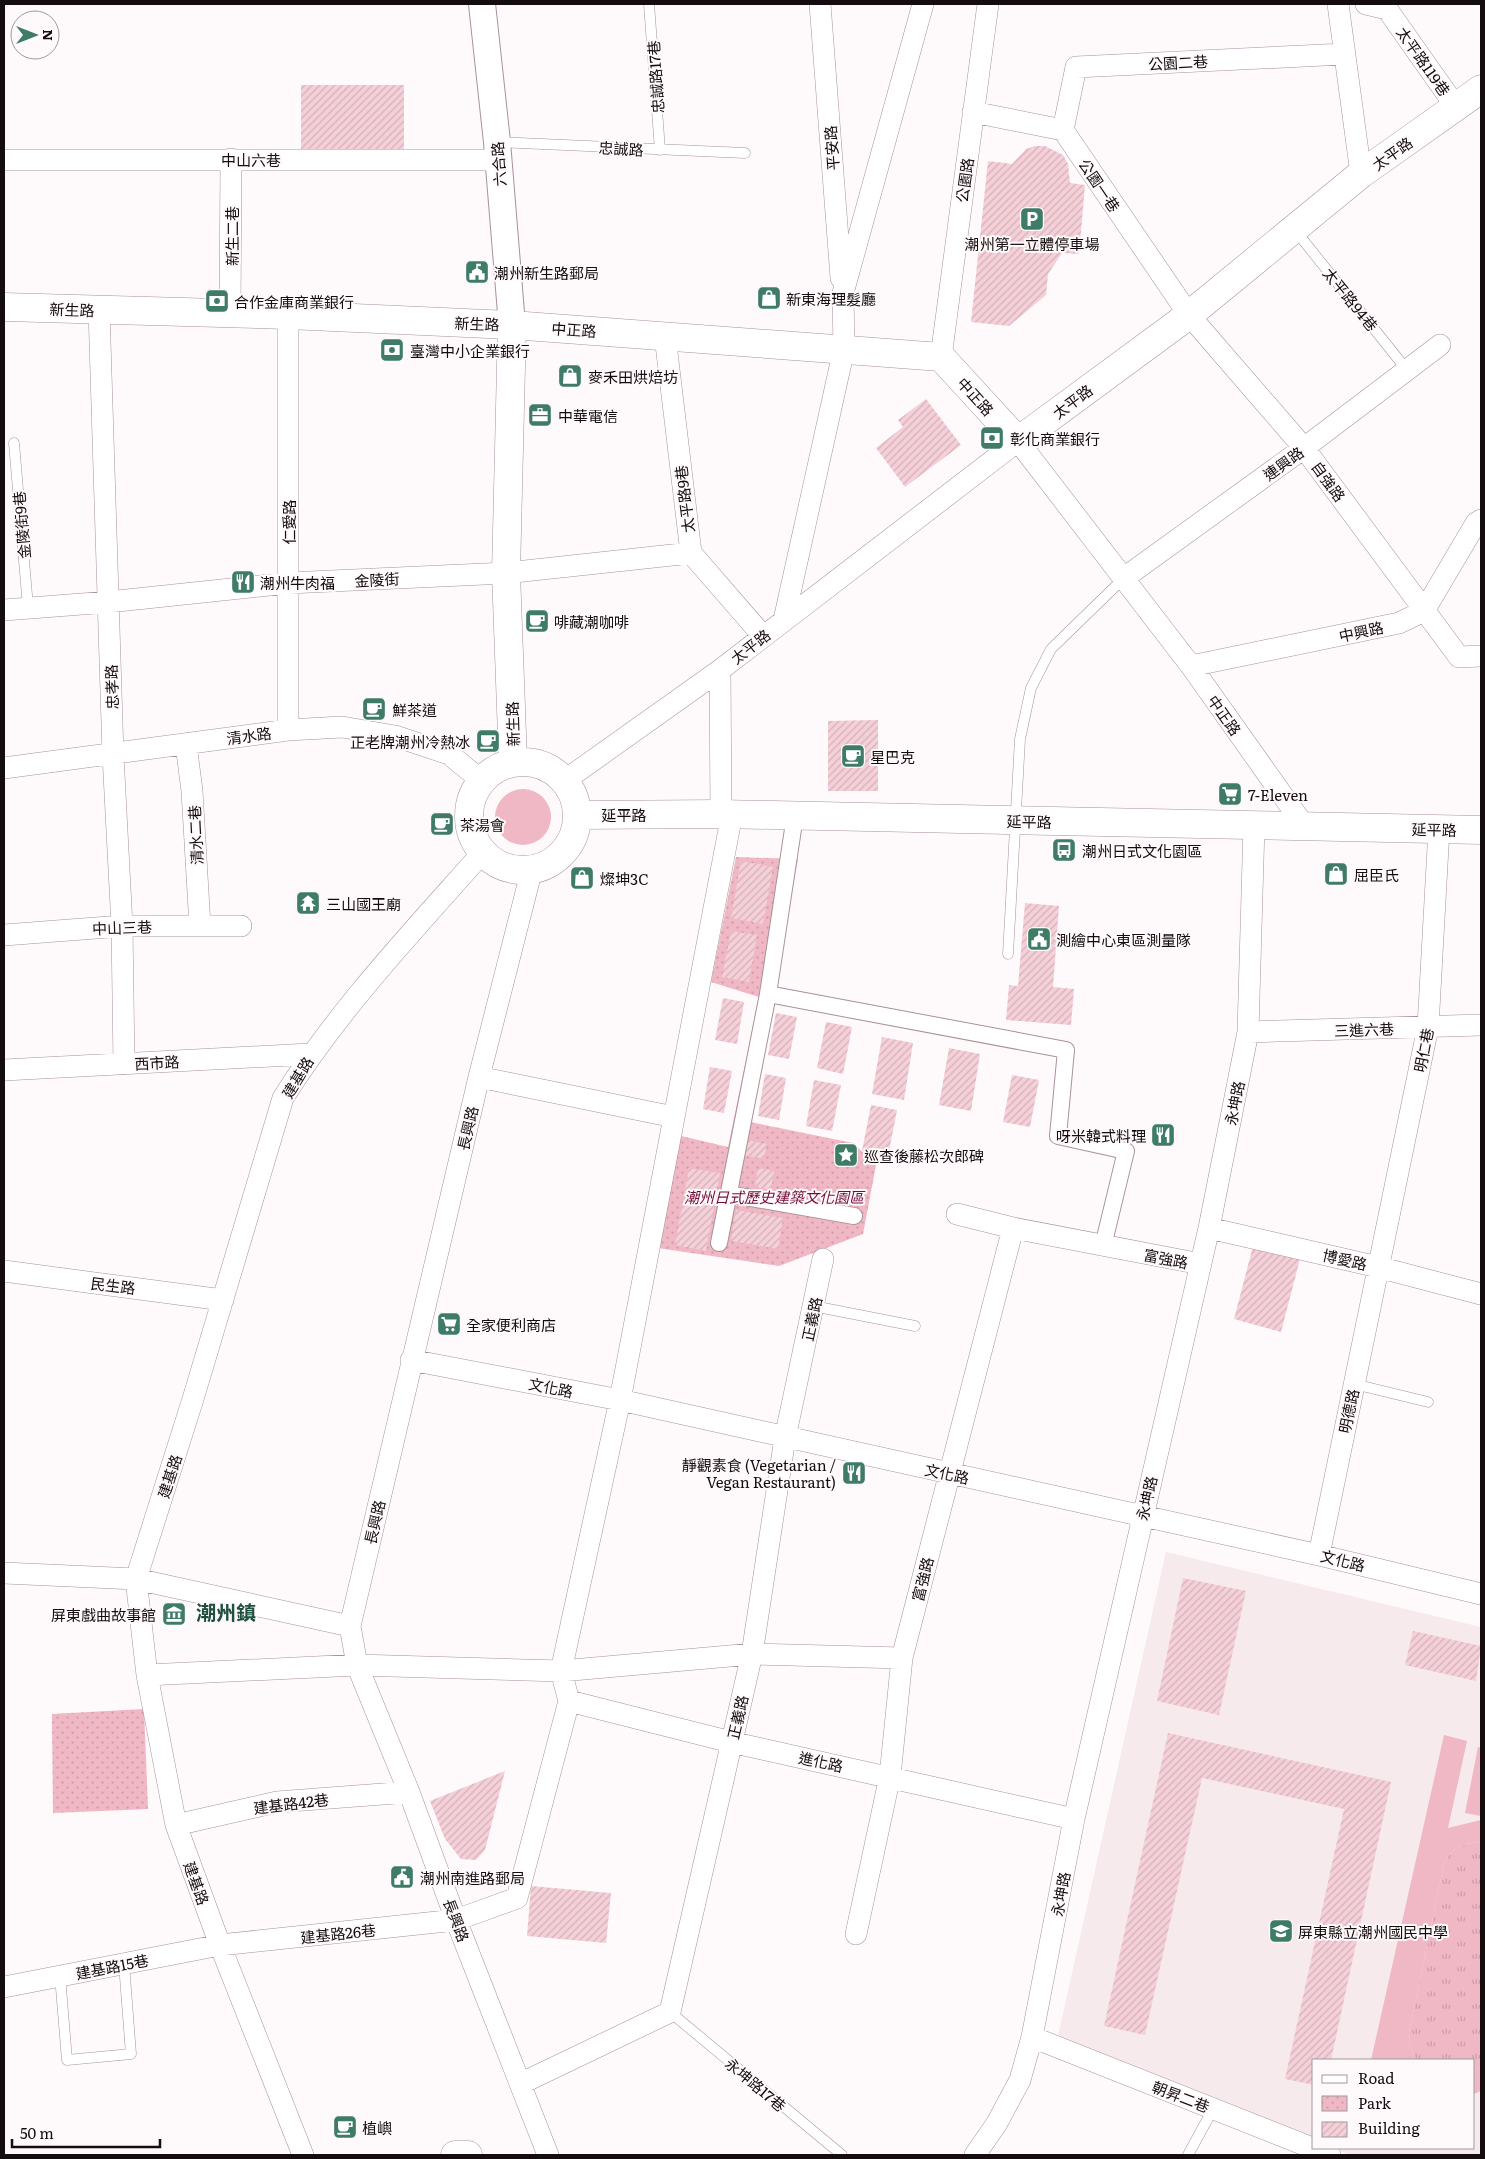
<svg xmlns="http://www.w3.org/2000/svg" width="1485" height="2159" font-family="Literata,'Noto Sans TC',serif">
<defs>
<pattern id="grass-tufts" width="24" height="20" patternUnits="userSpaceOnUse" patternTransform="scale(1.25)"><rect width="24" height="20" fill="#f0b7c5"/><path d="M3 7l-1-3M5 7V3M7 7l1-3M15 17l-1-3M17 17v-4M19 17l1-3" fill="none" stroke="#cd9ca8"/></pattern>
<pattern id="park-dots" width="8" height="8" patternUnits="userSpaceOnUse" patternTransform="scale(1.25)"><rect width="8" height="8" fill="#f0b7c5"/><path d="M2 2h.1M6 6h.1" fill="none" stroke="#cd9ca8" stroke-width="1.8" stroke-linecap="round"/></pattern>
<pattern id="building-hatch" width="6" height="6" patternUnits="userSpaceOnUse" patternTransform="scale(1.25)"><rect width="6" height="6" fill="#f6d0d9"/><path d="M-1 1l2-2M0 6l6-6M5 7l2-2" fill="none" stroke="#d2b1b9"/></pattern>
</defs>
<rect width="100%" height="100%" fill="#fef9fa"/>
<!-- built -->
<path fill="#f7eaed" d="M1166,1552L1481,1627V2155H1351L1330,2148H1474V2060H1314V2142L1055,2049Z"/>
<!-- grass -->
<path fill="url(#grass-tufts)" d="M1481,1842V2066L1474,2071V2060H1416L1410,2047L1409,2032L1444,1864C1451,1847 1464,1843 1481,1842Z"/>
<!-- park -->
<path fill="url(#park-dots)" d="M736,857L798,859L750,1122L853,1143L876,1165L863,1234L779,1266L658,1248L681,1136L728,1147L759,997L711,982Z
M144,1709L148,1809L53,1813L52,1714Z"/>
<!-- garden -->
<path fill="#f0b7c5" d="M495 817a28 28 0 1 1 56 0a28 28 0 1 1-56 0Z
M1444,1735L1467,1741L1448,1828L1481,1820V1842C1464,1843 1451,1847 1444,1864L1409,2032L1410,2047L1416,2060H1371Z
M1478,1747L1481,1748V1816L1465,1813Z
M1481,2066V2091L1474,2094V2071Z"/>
<!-- building -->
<path fill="url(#building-hatch)" d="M301,85H404V160H301Z
M1035,146H1045L1063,155L1068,164L1070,183L1085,185L1079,254L1062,253L1048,274L1046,295L1009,326L971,322L988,161L1012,164L1026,149Z
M926,399L961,445L905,487L876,448L903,427L898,420Z
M878,720V791H828V721Z
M741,861L773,867L763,924L731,918Z
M1025,903L1059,906L1053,987L1074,989L1071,1025L1006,1020L1009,985L1018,986Z
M731,931L757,935L749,982L722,977Z
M723,998L744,1002L737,1044L715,1040Z
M776,1013L797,1017L789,1059L768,1055Z
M826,1022L852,1027L843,1074L817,1068Z
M882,1037L913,1043L904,1100L872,1094Z
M949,1048L980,1054L971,1111L939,1105Z
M710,1067L732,1071L724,1113L703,1109Z
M765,1074L786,1078L779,1120L758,1116Z
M1012,1075L1039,1080L1030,1127L1003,1122Z
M814,1080L841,1085L832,1131L806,1126Z
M871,1105L897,1110L888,1156L862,1151Z
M746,1140L767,1144L764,1159L743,1155Z
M689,1168L720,1173L706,1251L675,1245Z
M758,1168L774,1171L771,1190L755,1187Z
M736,1210L783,1218L778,1249L731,1241Z
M1253,1246L1300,1259L1281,1332L1234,1319Z
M1183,1578L1246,1591L1219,1715L1157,1701Z
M1413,1631L1481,1646L1476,1681L1405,1665Z
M1168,1733L1391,1782L1331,2060H1314V2085L1285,2079L1344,1809L1202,1778L1145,2035L1104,2026Z
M505,1771L485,1850L476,1860L461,1859L445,1839L430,1801Z
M531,1886L611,1893L606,1943L527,1936Z"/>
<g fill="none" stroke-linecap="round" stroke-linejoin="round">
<defs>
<path id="service" d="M649,4L660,150
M498,142L745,153
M1295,230L1407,370
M14,443L28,607
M1008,954L1020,739L1031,688L1051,649L1124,578
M813,1306L915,1326
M1354,1384L1428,1402
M60,1976L67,2060L131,2054L124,1964
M670,2012L842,2155
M1188,2155L1213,2109"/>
<path id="pedestrian" d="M795,816L768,994L1066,1050L1058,1136L1126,1151L1103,1246
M728,1194L854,1216
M719,1243L768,994"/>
<path id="minor" d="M820,4L841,278
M1338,4L1361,174
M1366,4L1387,9L1456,107
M973,112L1063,130L1189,315L1304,448L1459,657L1481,656
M1063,130L1076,67L1345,54
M4,160H498
M99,310L113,755L122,926L124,1064
M230,313L231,159
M288,315V730
M665,336L691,553L763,636
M941,357L988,4
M1124,578L1304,448L1440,345
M4,610L108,602L288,583L506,573L691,553
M784,620L844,349L843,293L923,4
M1191,666L1399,623L1424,611L1476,523L1481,520
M720,670L721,814
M186,744L192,791L200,926
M4,768L288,730L342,727L395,736L449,754L482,781
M564,781L720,670L1018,441L1191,666L1305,827
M532,869L479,1077L350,1626L357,1665L409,1792L456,1920L548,2155
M4,935L122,926H241
M1248,1032L1481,1025
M4,1070L310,1054
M479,1077L674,1117
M957,1214L1013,1228L1201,1264
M1209,1228L1378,1267L1481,1294
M4,1271L223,1300
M411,1360L620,1400L1319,1555L1481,1594
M1319,1555L1428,1027L1439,829
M4,1573L136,1579L350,1626
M147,1675L357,1665L561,1671L752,1654L902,1658
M569,1701L731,1742L1074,1819
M176,1825L277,1802L409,1792
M856,1934L890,1776L902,1658L1013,1228
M4,1987L220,1945L456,1920L517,1898L569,1701L561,1671L620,1400L732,814
M1032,2037L1330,2155
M522,2083L670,2012L752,1654L785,1438L823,1259
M303,2155L220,1945L176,1825L147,1675L136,1579L193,1399L283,1098C339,1009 413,931 483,852
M975,2155L997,2123L1020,2080L1032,2037L1074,1819L1209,1228L1248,1032L1254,826"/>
<path id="tertiary" d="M482,4L497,142L512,325"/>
<path id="secondary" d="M4,307L288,315L512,325L941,357L1018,441L1189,315L1361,174L1481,89
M512,325L506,573L513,762
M469 816a54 54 0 1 1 108 0a54 54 0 1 1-108 0Z
M577,815L721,814L1481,830
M455,2155H468"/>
</defs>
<!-- service casing -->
<use href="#service" stroke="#a89297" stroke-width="11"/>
<!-- pedestrian casing -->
<use href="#pedestrian" stroke="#a89297" stroke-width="18"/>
<!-- minor casing -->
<use href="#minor" stroke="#a89297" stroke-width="22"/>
<!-- tertiary casing -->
<use href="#tertiary" stroke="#a89297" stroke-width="28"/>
<!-- secondary casing -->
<use href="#secondary" stroke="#a89297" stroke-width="29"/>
<!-- service -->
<use href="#service" stroke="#fff" stroke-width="10"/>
<!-- pedestrian -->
<use href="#pedestrian" stroke="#fff" stroke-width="16"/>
<!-- minor -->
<use href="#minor" stroke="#fff" stroke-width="21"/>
<!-- tertiary -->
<use href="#tertiary" stroke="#fff" stroke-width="26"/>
<!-- secondary -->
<use href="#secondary" stroke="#fff" stroke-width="28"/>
</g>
<!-- icons -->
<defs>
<symbol id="parking-square" viewBox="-11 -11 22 22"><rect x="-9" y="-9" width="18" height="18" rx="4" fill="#3f7c67" stroke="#fef9fa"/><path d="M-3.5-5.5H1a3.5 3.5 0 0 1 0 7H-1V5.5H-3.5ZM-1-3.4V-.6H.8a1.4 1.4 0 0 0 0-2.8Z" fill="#fff"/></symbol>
<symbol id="civic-square" viewBox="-11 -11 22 22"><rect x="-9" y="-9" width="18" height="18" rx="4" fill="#3f7c67" stroke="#fef9fa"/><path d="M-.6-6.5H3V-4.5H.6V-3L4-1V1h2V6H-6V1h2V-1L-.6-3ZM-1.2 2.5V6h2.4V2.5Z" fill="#fff"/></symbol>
<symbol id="shop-square" viewBox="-11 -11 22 22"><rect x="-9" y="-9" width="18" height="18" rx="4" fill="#3f7c67" stroke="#fef9fa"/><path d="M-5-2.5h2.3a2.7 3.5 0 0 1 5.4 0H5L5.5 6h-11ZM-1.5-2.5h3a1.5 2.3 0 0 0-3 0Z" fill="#fff"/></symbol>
<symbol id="bank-square" viewBox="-11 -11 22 22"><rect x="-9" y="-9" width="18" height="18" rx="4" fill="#3f7c67" stroke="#fef9fa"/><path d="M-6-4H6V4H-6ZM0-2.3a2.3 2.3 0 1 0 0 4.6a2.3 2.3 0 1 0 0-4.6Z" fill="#fff"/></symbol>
<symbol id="office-square" viewBox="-11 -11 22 22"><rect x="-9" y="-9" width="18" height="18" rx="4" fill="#3f7c67" stroke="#fef9fa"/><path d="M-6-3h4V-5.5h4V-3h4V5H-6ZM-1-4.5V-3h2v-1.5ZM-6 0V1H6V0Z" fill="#fff"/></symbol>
<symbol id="restaurant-square" viewBox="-11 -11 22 22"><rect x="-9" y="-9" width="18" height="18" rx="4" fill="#3f7c67" stroke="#fef9fa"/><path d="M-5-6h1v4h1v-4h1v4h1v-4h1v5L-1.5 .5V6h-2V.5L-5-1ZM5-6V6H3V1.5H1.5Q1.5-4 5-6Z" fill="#fff"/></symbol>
<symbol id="cafe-square" viewBox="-11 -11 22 22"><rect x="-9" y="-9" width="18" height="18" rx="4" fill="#3f7c67" stroke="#fef9fa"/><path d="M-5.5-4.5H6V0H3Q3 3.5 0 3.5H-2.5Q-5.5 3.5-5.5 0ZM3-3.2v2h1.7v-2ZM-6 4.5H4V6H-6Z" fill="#fff"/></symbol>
<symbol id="supermarket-square" viewBox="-11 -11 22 22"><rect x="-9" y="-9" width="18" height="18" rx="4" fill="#3f7c67" stroke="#fef9fa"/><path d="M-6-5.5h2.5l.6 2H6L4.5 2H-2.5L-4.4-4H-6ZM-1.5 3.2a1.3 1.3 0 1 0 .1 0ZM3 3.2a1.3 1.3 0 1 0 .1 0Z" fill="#fff"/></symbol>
<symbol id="bus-square" viewBox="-11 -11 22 22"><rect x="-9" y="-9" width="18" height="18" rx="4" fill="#3f7c67" stroke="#fef9fa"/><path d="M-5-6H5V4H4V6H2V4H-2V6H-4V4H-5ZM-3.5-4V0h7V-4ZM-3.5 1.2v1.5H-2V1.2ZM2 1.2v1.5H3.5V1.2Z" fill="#fff"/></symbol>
<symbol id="temple-square" viewBox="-11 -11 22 22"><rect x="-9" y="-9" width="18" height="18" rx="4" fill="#3f7c67" stroke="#fef9fa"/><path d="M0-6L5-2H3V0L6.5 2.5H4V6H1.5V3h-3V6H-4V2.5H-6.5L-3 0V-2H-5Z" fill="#fff"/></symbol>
<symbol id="sight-square" viewBox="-11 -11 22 22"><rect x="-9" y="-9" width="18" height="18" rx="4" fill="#3f7c67" stroke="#fef9fa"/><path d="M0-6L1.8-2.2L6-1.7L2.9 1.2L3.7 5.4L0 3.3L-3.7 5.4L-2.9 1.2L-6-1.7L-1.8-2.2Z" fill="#fff"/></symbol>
<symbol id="museum-square" viewBox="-11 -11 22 22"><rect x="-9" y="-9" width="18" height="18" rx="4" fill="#3f7c67" stroke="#fef9fa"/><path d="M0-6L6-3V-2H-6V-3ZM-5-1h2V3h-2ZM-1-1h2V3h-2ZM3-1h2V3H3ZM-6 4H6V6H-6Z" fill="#fff"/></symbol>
<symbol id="school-square" viewBox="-11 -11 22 22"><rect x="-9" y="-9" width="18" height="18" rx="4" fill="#3f7c67" stroke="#fef9fa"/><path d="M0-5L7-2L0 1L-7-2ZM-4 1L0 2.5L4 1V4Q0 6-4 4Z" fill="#fff"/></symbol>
</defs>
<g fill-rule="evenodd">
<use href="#parking-square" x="1018" y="205" width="28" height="28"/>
<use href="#civic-square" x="463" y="258" width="28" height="28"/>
<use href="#shop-square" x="755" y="284" width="28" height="28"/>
<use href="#bank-square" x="203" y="287" width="28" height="28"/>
<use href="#bank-square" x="378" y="336" width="28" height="28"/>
<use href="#shop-square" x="556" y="362" width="28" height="28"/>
<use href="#office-square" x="526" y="401" width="28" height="28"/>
<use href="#bank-square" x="978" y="424" width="28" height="28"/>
<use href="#restaurant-square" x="229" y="568" width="28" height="28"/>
<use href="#cafe-square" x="523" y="607" width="28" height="28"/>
<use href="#cafe-square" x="360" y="695" width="28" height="28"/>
<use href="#cafe-square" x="474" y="727" width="28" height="28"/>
<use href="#cafe-square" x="839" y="742" width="28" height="28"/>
<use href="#supermarket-square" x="1216" y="780" width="28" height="28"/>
<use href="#cafe-square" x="428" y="810" width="28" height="28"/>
<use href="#bus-square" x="1050" y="836" width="28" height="28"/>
<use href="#shop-square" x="1322" y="860" width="28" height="28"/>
<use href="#shop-square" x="568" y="864" width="28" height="28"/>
<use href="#temple-square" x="294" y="889" width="28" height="28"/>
<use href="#civic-square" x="1025" y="925" width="28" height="28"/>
<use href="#restaurant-square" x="1149" y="1121" width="28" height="28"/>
<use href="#sight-square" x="832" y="1141" width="28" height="28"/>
<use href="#supermarket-square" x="435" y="1310" width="28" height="28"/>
<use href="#restaurant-square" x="840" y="1459" width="28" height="28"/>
<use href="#museum-square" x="160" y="1600" width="28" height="28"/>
<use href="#civic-square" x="388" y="1863" width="28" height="28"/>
<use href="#school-square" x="1267" y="1917" width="28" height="28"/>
<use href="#cafe-square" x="331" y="2113" width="28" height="28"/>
</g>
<g text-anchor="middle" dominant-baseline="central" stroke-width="4" stroke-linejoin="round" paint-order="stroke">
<!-- street labels -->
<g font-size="15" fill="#140c0e" stroke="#fef9fa">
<text transform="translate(1424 61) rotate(55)">太平路119巷</text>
<text transform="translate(1178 62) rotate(-3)">公園二巷</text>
<text transform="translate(655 77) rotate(-94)">忠誠路17巷</text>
<text transform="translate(621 148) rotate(3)">忠誠路</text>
<text transform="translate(831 148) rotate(-94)">平安路</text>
<text transform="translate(1392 153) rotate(-35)">太平路</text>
<text x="251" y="159">中山六巷</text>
<text transform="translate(498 164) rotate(-94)">六合路</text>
<text transform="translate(964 180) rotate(-82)">公園路</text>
<text transform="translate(1100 185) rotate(56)">公園一巷</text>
<text transform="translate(231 236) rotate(-90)">新生二巷</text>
<text transform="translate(1351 299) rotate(51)">太平路94巷</text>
<text transform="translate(72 309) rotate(2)">新生路</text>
<text transform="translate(477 323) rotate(2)">新生路</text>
<text transform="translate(574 329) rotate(4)">中正路</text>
<text transform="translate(976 396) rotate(48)">中正路</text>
<text transform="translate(1072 401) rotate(-37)">太平路</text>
<text transform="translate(1283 463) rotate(-36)">連興路</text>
<text transform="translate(1329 481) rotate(54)">自強路</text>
<text transform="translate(684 499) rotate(-97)">太平路9巷</text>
<text transform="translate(288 522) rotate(-90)">仁愛路</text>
<text transform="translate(21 525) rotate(-95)">金陵街9巷</text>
<text transform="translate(377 579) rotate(-3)">金陵街</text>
<text transform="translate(1361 631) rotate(-12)">中興路</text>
<text transform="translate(750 646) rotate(-38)">太平路</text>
<text transform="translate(111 687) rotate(-92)">忠孝路</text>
<text transform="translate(1225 715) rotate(55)">中正路</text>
<text transform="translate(512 724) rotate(-92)">新生路</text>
<text transform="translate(249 735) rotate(-8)">清水路</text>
<text x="624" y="814">延平路</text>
<text transform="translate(1029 821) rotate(1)">延平路</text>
<text transform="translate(1434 829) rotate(1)">延平路</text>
<text transform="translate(195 835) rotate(-93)">清水二巷</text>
<text transform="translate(122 927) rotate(-2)">中山三巷</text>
<text transform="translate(1364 1029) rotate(-2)">三進六巷</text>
<text transform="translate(1423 1050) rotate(-79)">明仁巷</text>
<text transform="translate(157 1062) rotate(-3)">西市路</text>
<text transform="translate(297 1077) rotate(-59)">建基路</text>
<text transform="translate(1234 1103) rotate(-79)">永坤路</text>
<text transform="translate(467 1128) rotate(-77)">長興路</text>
<text transform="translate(1166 1258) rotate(11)">富強路</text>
<text transform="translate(1345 1259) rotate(13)">博愛路</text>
<text transform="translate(113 1285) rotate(7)">民生路</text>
<text transform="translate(811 1319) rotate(-78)">正義路</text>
<text transform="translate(551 1387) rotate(11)">文化路</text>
<text transform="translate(1348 1411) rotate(-78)">明德路</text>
<text transform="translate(947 1473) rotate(12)">文化路</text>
<text transform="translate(169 1476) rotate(-72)">建基路</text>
<text transform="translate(1146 1498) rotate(-77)">永坤路</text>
<text transform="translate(374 1522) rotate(-77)">長興路</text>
<text transform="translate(1343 1560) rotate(14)">文化路</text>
<text transform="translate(922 1579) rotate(-76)">富強路</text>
<text transform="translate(737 1717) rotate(-77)">正義路</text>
<text transform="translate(821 1761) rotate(12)">進化路</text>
<text transform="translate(291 1803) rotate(-7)">建基路42巷</text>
<text transform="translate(197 1883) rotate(70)">建基路</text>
<text transform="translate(1060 1894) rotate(-80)">永坤路</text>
<text transform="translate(457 1920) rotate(69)">長興路</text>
<text transform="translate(338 1933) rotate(-6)">建基路26巷</text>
<text transform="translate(112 1966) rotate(-11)">建基路15巷</text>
<text transform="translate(756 2084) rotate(40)">永坤路17巷</text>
<text transform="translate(1181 2096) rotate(21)">朝昇二巷</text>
</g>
<!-- poi labels -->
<g font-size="15" fill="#140c0e" stroke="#fef9fa" text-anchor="start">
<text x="1032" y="243" text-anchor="middle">潮州第一立體停車場</text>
<text x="494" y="272">潮州新生路郵局</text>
<text x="786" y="298">新東海理髮廳</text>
<text x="234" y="301">合作金庫商業銀行</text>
<text x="410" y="350">臺灣中小企業銀行</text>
<text x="588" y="376">麥禾田烘焙坊</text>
<text x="558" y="415">中華電信</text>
<text x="1010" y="438">彰化商業銀行</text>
<text x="260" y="582">潮州牛肉福</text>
<text x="554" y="621">啡藏潮咖啡</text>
<text x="392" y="709">鮮茶道</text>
<text x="470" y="741" text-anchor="end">正老牌潮州冷熱冰</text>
<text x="870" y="756">星巴克</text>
<text x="1248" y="794">7-Eleven</text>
<text x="460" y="824">茶湯會</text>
<text x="1082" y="850">潮州日式文化園區</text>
<text x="1354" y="874">屈臣氏</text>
<text x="600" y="878">燦坤3C</text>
<text x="326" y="903">三山國王廟</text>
<text x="1056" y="939">測繪中心東區測量隊</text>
<text x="1146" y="1135" text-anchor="end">呀米韓式料理</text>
<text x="864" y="1155">巡查後藤松次郎碑</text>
<text x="466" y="1324">全家便利商店</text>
<text x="836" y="1464" text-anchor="end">靜觀素食 (Vegetarian /<tspan x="836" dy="17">Vegan Restaurant)</tspan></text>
<text x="156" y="1614" text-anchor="end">屏東戲曲故事館</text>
<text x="420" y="1877">潮州南進路郵局</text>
<text x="1298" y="1931">屏東縣立潮州國民中學</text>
<text x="362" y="2127">植嶼</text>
</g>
<!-- park labels -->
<g font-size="15" font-style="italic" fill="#740b38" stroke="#fef9fa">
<text x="774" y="1196">潮州日式歷史建築文化園區</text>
</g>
<!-- district labels -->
<g font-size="20" font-weight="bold" fill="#1e4f40" stroke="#fef9fa">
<text x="226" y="1611">潮州鎮</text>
</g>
</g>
<!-- border -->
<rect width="1485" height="2159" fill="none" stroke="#140c0e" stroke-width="10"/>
<!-- legend -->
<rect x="1312" y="2059" width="162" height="90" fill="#fef9fa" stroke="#a09a9c"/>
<rect x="1322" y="2075" width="25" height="8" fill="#ffffff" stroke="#a09a9c"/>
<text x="1358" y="2084" font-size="15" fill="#140c0e">Road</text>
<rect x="1322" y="2096" width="25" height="15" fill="url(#park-dots)" stroke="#a09a9c"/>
<text x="1358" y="2109" font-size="15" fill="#140c0e">Park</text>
<rect x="1322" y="2122" width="25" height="15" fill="url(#building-hatch)" stroke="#a09a9c"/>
<text x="1358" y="2134" font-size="15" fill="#140c0e">Building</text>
<!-- north arrow -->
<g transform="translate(35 35) rotate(90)"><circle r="24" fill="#fef9fa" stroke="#a09a9c"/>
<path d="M0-4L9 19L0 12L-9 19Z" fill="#3f7c67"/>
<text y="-8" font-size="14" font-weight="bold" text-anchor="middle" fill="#140c0e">N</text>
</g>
<!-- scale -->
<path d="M12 2139v8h148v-8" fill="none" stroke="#140c0e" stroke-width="2.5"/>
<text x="20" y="2139" font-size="15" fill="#140c0e" stroke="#fef9fa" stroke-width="4" paint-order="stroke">50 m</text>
</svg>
